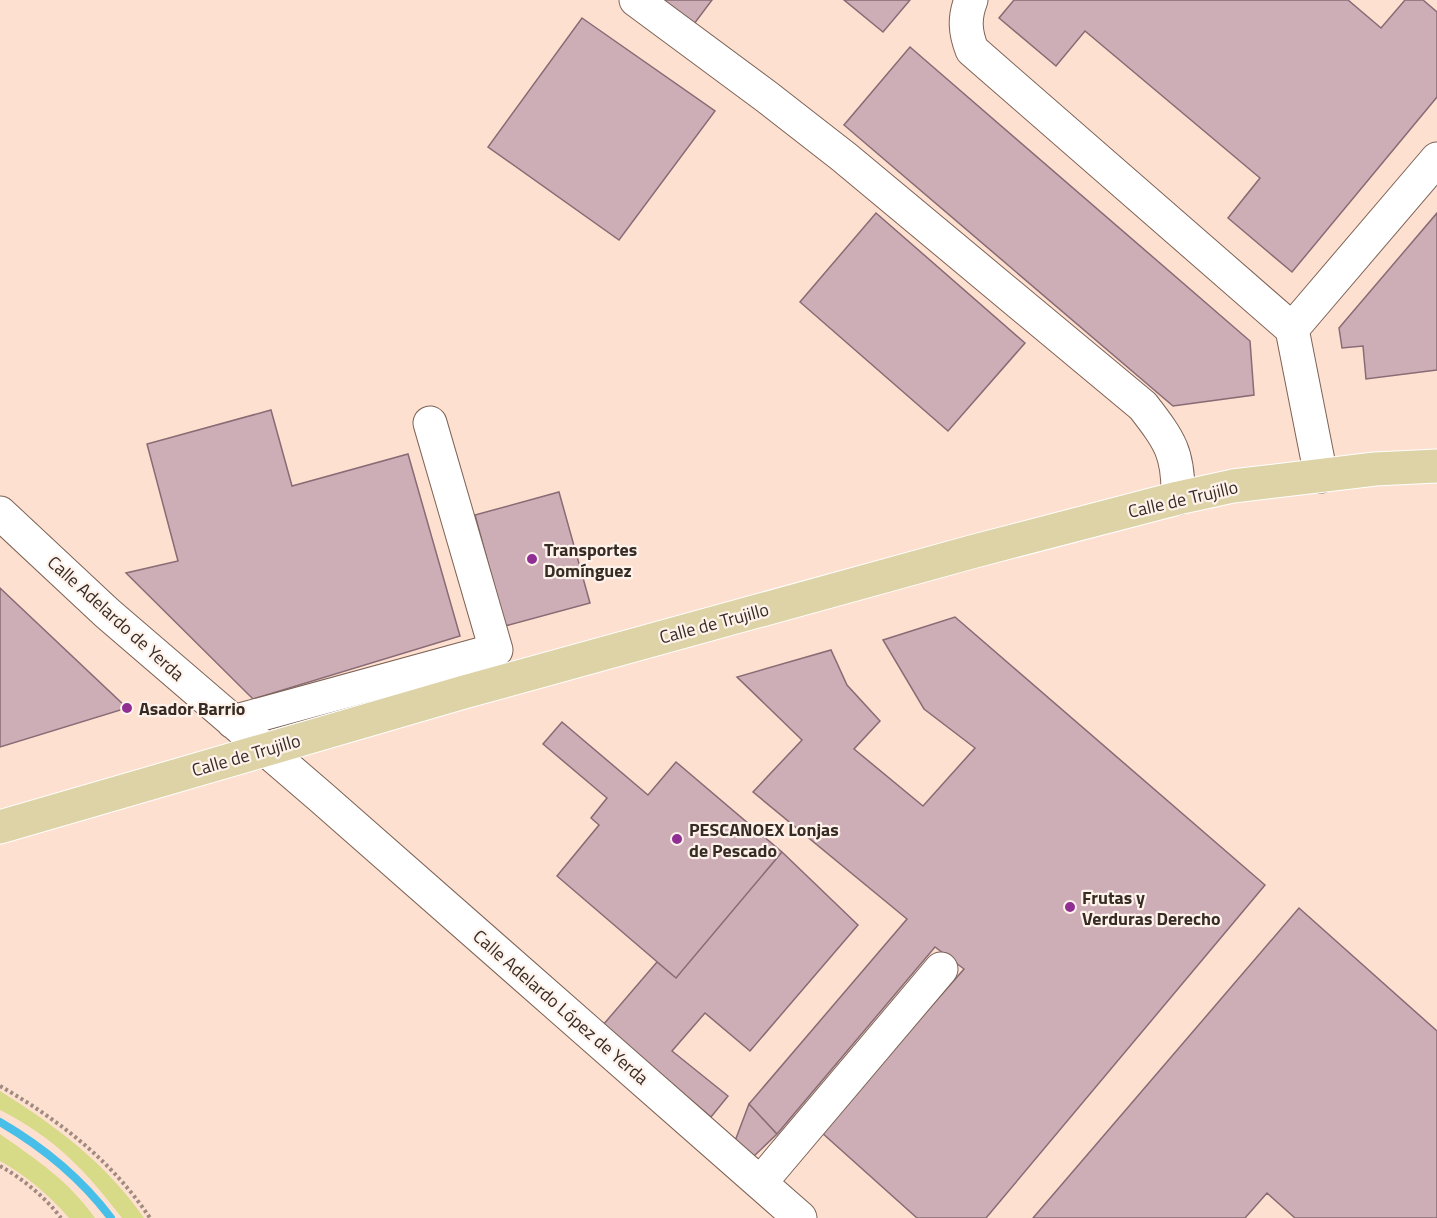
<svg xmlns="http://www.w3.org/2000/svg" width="1437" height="1218" font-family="'Titillium Web',sans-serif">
<rect width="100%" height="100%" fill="#fee0d1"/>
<!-- green -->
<path fill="#d7db88" d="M0,1091C55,1125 107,1164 144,1218H122C85,1170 55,1138 0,1110Z
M0,1134C38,1161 68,1180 95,1218H69C48,1194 28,1177 0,1161Z"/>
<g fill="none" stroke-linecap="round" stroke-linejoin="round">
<!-- stream -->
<path stroke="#48bfe8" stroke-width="8" d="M0,1122C43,1147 81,1178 111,1218"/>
</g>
<!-- building -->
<path fill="#cdadb6" stroke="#886b74" stroke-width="1.5" d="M661,0H712L694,24Z
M844,0H910L883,32Z
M1014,0H1348L1381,28L1405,0H1423L1437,12V97L1292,272L1228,218L1260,178L1085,31L1056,66L999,18Z
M582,18L715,111L619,240L488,147Z
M910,47L1250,341L1254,395L1173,406L844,125Z
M876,213L1025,343L948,431L800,302Z
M1437,213V370L1366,379L1363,346L1342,348L1339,328Z
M271,410L292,486L408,454L460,636L253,699L126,573L178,561L147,444Z
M559,492L590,603L505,626L475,515Z
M0,588L127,708L0,747Z
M955,617L1265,885L986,1218H917L821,1132L964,969L935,947L777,1134L749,1104L907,919L753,792L802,740L737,677L831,650L847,685L880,721L854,749L923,806L975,748L924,709L883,640Z
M562,722L648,795L676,762L782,852L676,978L557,876L599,825L591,818L607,798L543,744Z
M782,852L858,925L750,1051L705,1013L672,1051L728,1096L711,1117L603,1025L657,962L676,978Z
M1299,908L1437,1031V1218H1295L1267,1193L1245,1218H1033Z
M749,1104L777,1134L753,1157L735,1141Z"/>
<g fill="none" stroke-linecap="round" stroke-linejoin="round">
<defs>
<path id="minor" d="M636,0L767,97L844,157L1143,406C1170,441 1179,453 1178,498
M971,0C964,18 965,32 972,50L1292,329L1321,476
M1292,329L1437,159
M0,513L107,613L321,797L800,1218
M233,722L496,650L430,423
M760,1183L941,969"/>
<path id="major" d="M0,827L464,692L975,551L1178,498L1233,486L1375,469L1437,466"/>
</defs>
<!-- minor casing -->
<use href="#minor" stroke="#7d6356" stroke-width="35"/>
<!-- major casing -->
<use href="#major" stroke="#fff" stroke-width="35"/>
<!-- path -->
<path stroke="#a08b80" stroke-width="4" stroke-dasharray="3 3" stroke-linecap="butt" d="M0,1086C59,1120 112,1161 150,1218
M0,1166C22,1178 46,1198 61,1218"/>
<!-- minor -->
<use href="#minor" stroke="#fff" stroke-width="33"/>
<!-- major -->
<use href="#major" stroke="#ddd3a7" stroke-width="33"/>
</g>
<!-- markers -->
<g fill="#912e94" stroke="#fef2eb" stroke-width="2">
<circle cx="532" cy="559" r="6"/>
<circle cx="127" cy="708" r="6"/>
<circle cx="677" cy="839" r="6"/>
<circle cx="1070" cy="907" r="6"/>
</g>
<g text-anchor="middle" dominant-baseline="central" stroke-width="4.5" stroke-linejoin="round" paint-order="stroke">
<!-- street labels -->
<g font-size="18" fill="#362b25" stroke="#fef2eb">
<text transform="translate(1183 499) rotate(-13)">Calle de Trujillo</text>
<text transform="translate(116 618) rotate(42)">Calle Adelardo de Yerda</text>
<text transform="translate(714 623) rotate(-15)">Calle de Trujillo</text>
<text transform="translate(246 755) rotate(-16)">Calle de Trujillo</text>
<text transform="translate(561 1007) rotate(41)">Calle Adelardo López de Yerda</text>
</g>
<!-- poi labels -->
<g font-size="18" font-weight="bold" fill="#362b25" stroke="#fef2eb" text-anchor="start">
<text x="544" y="549">Transportes<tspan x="544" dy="21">Domínguez</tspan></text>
<text x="139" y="708">Asador Barrio</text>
<text x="689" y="829">PESCANOEX Lonjas<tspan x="689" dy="21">de Pescado</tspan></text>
<text x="1082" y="897">Frutas y<tspan x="1082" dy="21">Verduras Derecho</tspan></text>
</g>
</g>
</svg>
